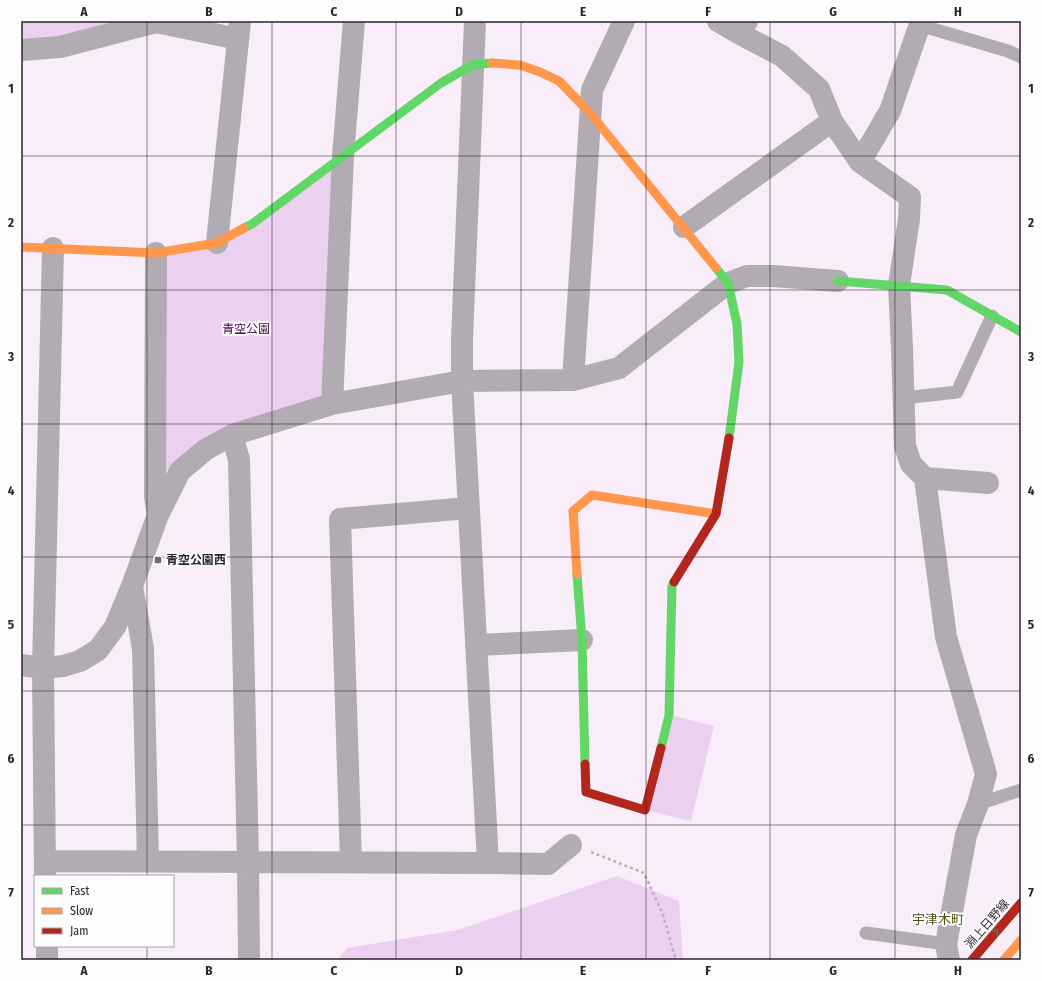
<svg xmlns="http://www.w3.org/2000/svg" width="1042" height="981" font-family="'Fira Sans Condensed','Noto Sans JP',sans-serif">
<rect width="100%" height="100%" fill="#f8edf9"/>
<!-- green -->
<path fill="#ecd0ef" d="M21,21H116L53,38L21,40Z
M343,156L332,404L205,450L158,515L156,253L217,243Z
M669,715L714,726L691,821L645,810Z
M617,876L679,901L683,960H337L347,948L458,930Z"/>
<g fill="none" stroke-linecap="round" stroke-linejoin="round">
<!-- path -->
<path stroke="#b8b2b9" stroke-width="2.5" stroke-dasharray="3 3" stroke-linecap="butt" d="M591,852L644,873L663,915L676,960"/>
<!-- lane -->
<path stroke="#b1acb2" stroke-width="13" d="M919,25L1008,51L1021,57
M904,398L957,392L992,316
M978,804L1021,790
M866,933L946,944"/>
<!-- street -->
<path stroke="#b1acb2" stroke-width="22" d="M718,21L740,34
M747,21L740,34L782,56L819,89L832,121L860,162L910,197L909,219L899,285L902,348L905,446L911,464L925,478L946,637L986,774L978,804L966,835L946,944L949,960
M21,50L60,47L156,22L238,39
M860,162L890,111L921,21
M684,227L832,121
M217,243L240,21
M156,253L155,497L158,515
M573,380L592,90L624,21
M332,404L343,156L354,21
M232,435L239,460L248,862L249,960
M925,478L988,483
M132,586L143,649L148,862
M476,645L582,640
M21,665L43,668L63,666L80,661L98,650L115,627L132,586L158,515L180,471L205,450L232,435L332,404L462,381L573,380L619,368L728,283L747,276H773L838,281
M45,861L488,863L462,381V340L475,21
M351,862L340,519L468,508
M488,863L548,864L571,845
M45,876L43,668L53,248
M47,946V960"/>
<!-- fast -->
<path stroke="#63d668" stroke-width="9" d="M244,228L252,224L441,83L472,65L492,63
M716,268L728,283L737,324L739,362L729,438
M838,281L947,290L1021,332
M577,574L582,640L585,764
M661,748L669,715L672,586L674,582"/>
<!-- slow -->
<path stroke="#ff974d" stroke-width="9" d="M492,63L520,65L540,72L559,81L590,113L716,268
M21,247L156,253L217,243L244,228
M577,574L573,511L592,495L716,514
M1004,960L1021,940"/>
<!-- jam -->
<path stroke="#b3261e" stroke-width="9" d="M674,582L716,514L729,438
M585,764L586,792L645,810L661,748
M972,960L1021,903"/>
</g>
<!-- one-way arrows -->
<defs><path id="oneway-chevron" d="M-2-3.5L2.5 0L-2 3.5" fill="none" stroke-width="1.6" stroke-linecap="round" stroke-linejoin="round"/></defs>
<use stroke="#487c4b" href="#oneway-chevron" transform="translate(996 932) rotate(-49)"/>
<!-- grid -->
<path fill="none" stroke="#2c232e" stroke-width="1" stroke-opacity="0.55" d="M147,21V876M272,21V960M396,21V960M521,21V960M646,21V960M770,21V960M895,21V960M21,156H1021M21,290H1021M21,424H1021M21,557H1021M21,691H1021M21,825H1021M147,946V960"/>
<!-- markers -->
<rect fill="#736a75" stroke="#fdfdfd" stroke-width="1.5" x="154" y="556" width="8" height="8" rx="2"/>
<g text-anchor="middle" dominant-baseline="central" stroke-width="4" stroke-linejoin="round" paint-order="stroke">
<!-- park labels -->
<g font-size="12" fill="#4a0452" stroke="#fdfdfd">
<text x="246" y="329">青空公園</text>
</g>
<!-- poi labels -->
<g font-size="12" font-weight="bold" fill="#2c232e" stroke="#fdfdfd" text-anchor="start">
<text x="166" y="560">青空公園西</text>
</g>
<!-- street labels -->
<g font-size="12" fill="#2c232e" stroke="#fdfdfd">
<text transform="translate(987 924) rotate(-49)">淵上日野線</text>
</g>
<!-- neighbourhood labels -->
<g font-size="13" fill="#4d5015" stroke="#fdfdfd">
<text x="938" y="919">宇津木町</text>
</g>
</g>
<!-- border -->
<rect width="1042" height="981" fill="none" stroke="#fdfdfd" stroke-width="44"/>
<!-- legend -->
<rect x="34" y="875" width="140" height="72" fill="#fdfdfd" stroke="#a9a6aa"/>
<rect x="42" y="888" width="20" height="6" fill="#63d668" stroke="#a9a6aa"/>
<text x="70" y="895" font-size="12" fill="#2c232e">Fast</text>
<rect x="42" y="908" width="20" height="6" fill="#ff974d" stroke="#a9a6aa"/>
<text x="70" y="915" font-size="12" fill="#2c232e">Slow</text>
<rect x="42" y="928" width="20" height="6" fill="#b3261e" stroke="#a9a6aa"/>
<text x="70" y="935" font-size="12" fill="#2c232e">Jam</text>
<rect x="22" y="22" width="998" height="937" fill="none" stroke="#2c232e" stroke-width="1.5"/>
<g font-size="13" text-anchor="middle" font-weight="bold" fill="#2c232e">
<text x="84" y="16">A</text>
<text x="209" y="16">B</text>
<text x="334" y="16">C</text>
<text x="459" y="16">D</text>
<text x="583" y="16">E</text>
<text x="708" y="16">F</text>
<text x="833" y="16">G</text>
<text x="958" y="16">H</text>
<text x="11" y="93">1</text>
<text x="1031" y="93">1</text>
<text x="11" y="227">2</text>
<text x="1031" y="227">2</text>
<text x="11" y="361">3</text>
<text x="1031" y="361">3</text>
<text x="11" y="495">4</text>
<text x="1031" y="495">4</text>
<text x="11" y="629">5</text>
<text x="1031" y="629">5</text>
<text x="11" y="763">6</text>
<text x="1031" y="763">6</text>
<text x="11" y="897">7</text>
<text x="1031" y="897">7</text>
<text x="84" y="975">A</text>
<text x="209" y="975">B</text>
<text x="334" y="975">C</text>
<text x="459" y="975">D</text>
<text x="583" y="975">E</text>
<text x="708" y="975">F</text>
<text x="833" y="975">G</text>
<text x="958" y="975">H</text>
</g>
</svg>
